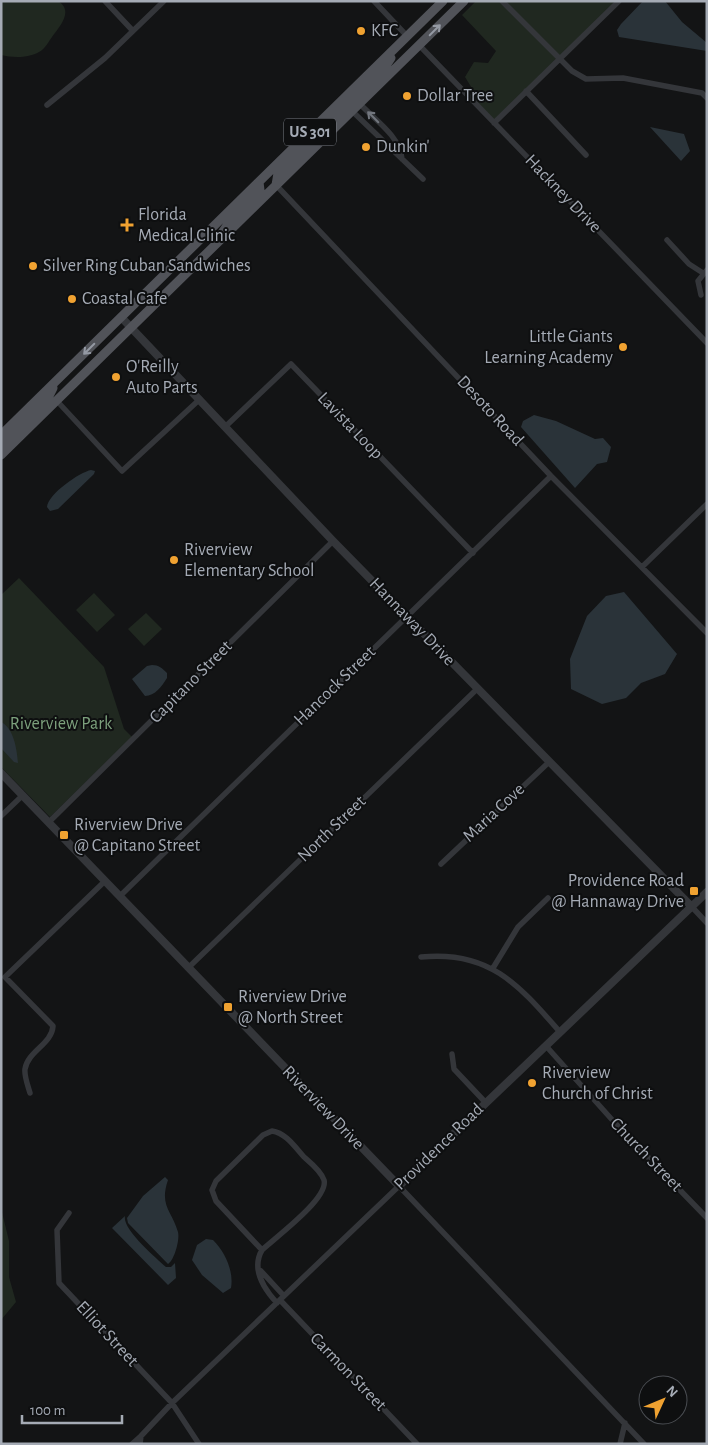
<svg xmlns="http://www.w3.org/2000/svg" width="708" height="1445" font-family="'Alegreya Sans',sans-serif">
<rect width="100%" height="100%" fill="#131415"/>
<!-- green -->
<path fill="#202820" d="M1,1H58C74,11 60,26 52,37C49,41 45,49 39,52C29,58 13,58 1,55Z
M476,1H617L494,122L469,95L473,90L465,77L474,62L488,63L496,51L462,15Z
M19,578L104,667L124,729L132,737L50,817L1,767V595Z
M94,593L115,615L97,632L76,610Z
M146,613L162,629L144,646L128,629Z
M1,1208L9,1241V1277L16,1302L1,1320Z"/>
<!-- water -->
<path fill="#2a3339" d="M643,1H665L682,22L707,43V51L619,37L617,30L621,24Z
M650,127L684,134L690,151L681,161Z
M534,415L556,421L595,439L603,438L611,447L607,462L597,464L575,488L521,427L523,421Z
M91,470L95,471L94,474L58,509L50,511L47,507C48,494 80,472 91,470Z
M624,592L677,654L665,674L641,683L626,698L602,704L571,689L570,659L587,616L606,596Z
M152,665C159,665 162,668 167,673V678C162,686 155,696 145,696L132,679L147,666Z
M1,722C14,728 17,750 18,763L14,762L1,748Z
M165,1177L168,1180C159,1206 172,1211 178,1232C180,1240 174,1261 168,1264L128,1223L127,1218L143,1196Z
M125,1216C122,1229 156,1258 166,1267H171L175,1263L176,1278L168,1285L112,1228Z
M206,1239L213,1240C225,1252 234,1271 231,1288L223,1293L202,1275L192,1260L197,1245Z"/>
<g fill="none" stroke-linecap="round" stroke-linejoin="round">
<!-- minor -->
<path stroke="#34363a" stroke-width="5.5" d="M105,1L133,31
M374,1L407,36
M502,1L572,71L586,79L623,78L702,93L707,98
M419,45L707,343
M526,91L586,155
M360,104C375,120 400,136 402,159
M47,105L105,58L164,1
M352,111L423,179
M494,123L619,1
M276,185L551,476L707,633
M667,240L689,264L703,273
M701,295L698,281L707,270
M57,401L122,471L200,399
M226,426L291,364L473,553
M642,567L707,504
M1,816L23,795
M49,822L333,541
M441,864L548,763
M120,896L551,476
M692,907L707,923
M421,957C489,950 518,984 560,1032
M188,968L477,689
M493,968L518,927L548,898
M546,1046L615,1123L707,1218
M452,1054L454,1069L486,1103
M30,1093C28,1086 24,1076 25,1069C28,1051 52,1044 53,1026L5,977L105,881
M69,1213L57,1230L59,1283L172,1403L199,1444
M262,1250L216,1201L212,1190L216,1181L263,1135L272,1131C286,1133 295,1147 304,1157C311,1163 321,1171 324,1180C329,1198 276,1237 262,1250C251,1269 264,1289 277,1303
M261,1271L284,1296
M280,1300L417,1444
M132,1444L141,1436
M140,1444L141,1436L172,1403L399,1186L644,1444
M620,1444L625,1423"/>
<!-- tertiary -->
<path stroke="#34363a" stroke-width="8" d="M121,317L333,541L692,907
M1,773L399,1186L707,892"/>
<!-- primary -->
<path stroke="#515359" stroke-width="9" d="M352,111V103L355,98L383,70L391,58
M322,132L346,106L344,98
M276,185L278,173L315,137L323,123
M220,236L232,218L257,194L260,190L259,182
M1,435L443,1
M1,445L47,400L53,388
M1,455L464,1"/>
</g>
<!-- one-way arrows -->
<defs><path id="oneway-shaft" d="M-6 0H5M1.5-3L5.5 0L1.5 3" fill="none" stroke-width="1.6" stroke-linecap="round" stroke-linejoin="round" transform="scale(1.25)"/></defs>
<g stroke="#9499a3">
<use href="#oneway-shaft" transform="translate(435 30) rotate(-45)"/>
<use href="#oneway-shaft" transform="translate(89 349) rotate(135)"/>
</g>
<use stroke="#72767e" href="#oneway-shaft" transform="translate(373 117) rotate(-135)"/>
<!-- markers -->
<g fill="#f0a231" stroke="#0e0f10" stroke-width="2">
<circle cx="361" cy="31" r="5"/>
<circle cx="407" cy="96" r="5"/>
<circle cx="366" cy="147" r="5"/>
<path d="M124.5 217.5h5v5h5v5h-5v5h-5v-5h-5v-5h5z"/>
<circle cx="33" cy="266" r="5"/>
<circle cx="72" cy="299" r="5"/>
<circle cx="623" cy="347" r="5"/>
<circle cx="116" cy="377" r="5"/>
<circle cx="174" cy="560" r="5"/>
<rect x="59" y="830" width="10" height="10" rx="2.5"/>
<rect x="689" y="886" width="10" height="10" rx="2.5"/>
<rect x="223" y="1002" width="10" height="10" rx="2.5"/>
<circle cx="532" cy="1083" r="5"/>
</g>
<g text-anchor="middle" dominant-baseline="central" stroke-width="4" stroke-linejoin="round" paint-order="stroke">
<!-- shield labels -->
<rect fill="#0e0f10" stroke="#787c84" stroke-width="1" x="284" y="118.5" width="52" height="27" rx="4"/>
<g font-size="16" font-weight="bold" fill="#a5abb5">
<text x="310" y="132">US 301</text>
</g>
<!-- poi labels -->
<g font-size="18" fill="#a5abb5" stroke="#0e0f10" text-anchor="start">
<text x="371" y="31">KFC</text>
<text x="417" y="96">Dollar Tree</text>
<text x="376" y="147">Dunkin'</text>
<text x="138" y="215">Florida<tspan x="138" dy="21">Medical Clinic</tspan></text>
<text x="43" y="266">Silver Ring Cuban Sandwiches</text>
<text x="82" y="299">Coastal Cafe</text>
<text x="613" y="337" text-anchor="end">Little Giants<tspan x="613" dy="21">Learning Academy</tspan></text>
<text x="126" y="367">O'Reilly<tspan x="126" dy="21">Auto Parts</tspan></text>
<text x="184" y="550">Riverview<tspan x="184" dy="21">Elementary School</tspan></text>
<text x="74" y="825">Riverview Drive<tspan x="74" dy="21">@ Capitano Street</tspan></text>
<text x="684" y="881" text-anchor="end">Providence Road<tspan x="684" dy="21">@ Hannaway Drive</tspan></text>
<text x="238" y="997">Riverview Drive<tspan x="238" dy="21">@ North Street</tspan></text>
<text x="542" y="1073">Riverview<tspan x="542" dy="21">Church of Christ</tspan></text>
</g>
<!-- street labels -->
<g font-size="18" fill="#a5abb5" stroke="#0e0f10">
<text transform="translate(563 194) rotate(46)">Hackney Drive</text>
<text transform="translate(490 411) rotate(47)">Desoto Road</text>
<text transform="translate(350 426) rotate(46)">Lavista Loop</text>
<text transform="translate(412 622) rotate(46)">Hannaway Drive</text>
<text transform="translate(191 682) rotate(-45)">Capitano Street</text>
<text transform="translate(335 686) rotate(-44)">Hancock Street</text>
<text transform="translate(494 813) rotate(-43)">Maria Cove</text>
<text transform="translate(332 829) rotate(-44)">North Street</text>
<text transform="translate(323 1108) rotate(46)">Riverview Drive</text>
<text transform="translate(439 1147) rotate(-44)">Providence Road</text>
<text transform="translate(646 1155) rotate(46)">Church Street</text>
<text transform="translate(107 1334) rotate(47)">Elliot Street</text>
<text transform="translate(348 1372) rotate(46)">Carmon Street</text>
</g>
<!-- park labels -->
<g font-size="18" fill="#7ca07c" stroke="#0e0f10">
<text x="61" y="724">Riverview Park</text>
</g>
</g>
<!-- border -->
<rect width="708" height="1445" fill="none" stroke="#a5abb5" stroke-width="5"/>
<!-- north arrow -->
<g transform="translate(663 1400) rotate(46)"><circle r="24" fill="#0e0f10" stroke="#4a4d52"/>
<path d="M0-4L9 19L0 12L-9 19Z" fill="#f0a231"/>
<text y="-8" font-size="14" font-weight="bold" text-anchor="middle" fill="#a5abb5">N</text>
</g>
<!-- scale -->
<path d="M22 1415v8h100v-8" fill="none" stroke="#a5abb5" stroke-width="2.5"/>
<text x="30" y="1415" font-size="15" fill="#a5abb5" stroke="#0e0f10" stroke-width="4" paint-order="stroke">100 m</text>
</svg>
